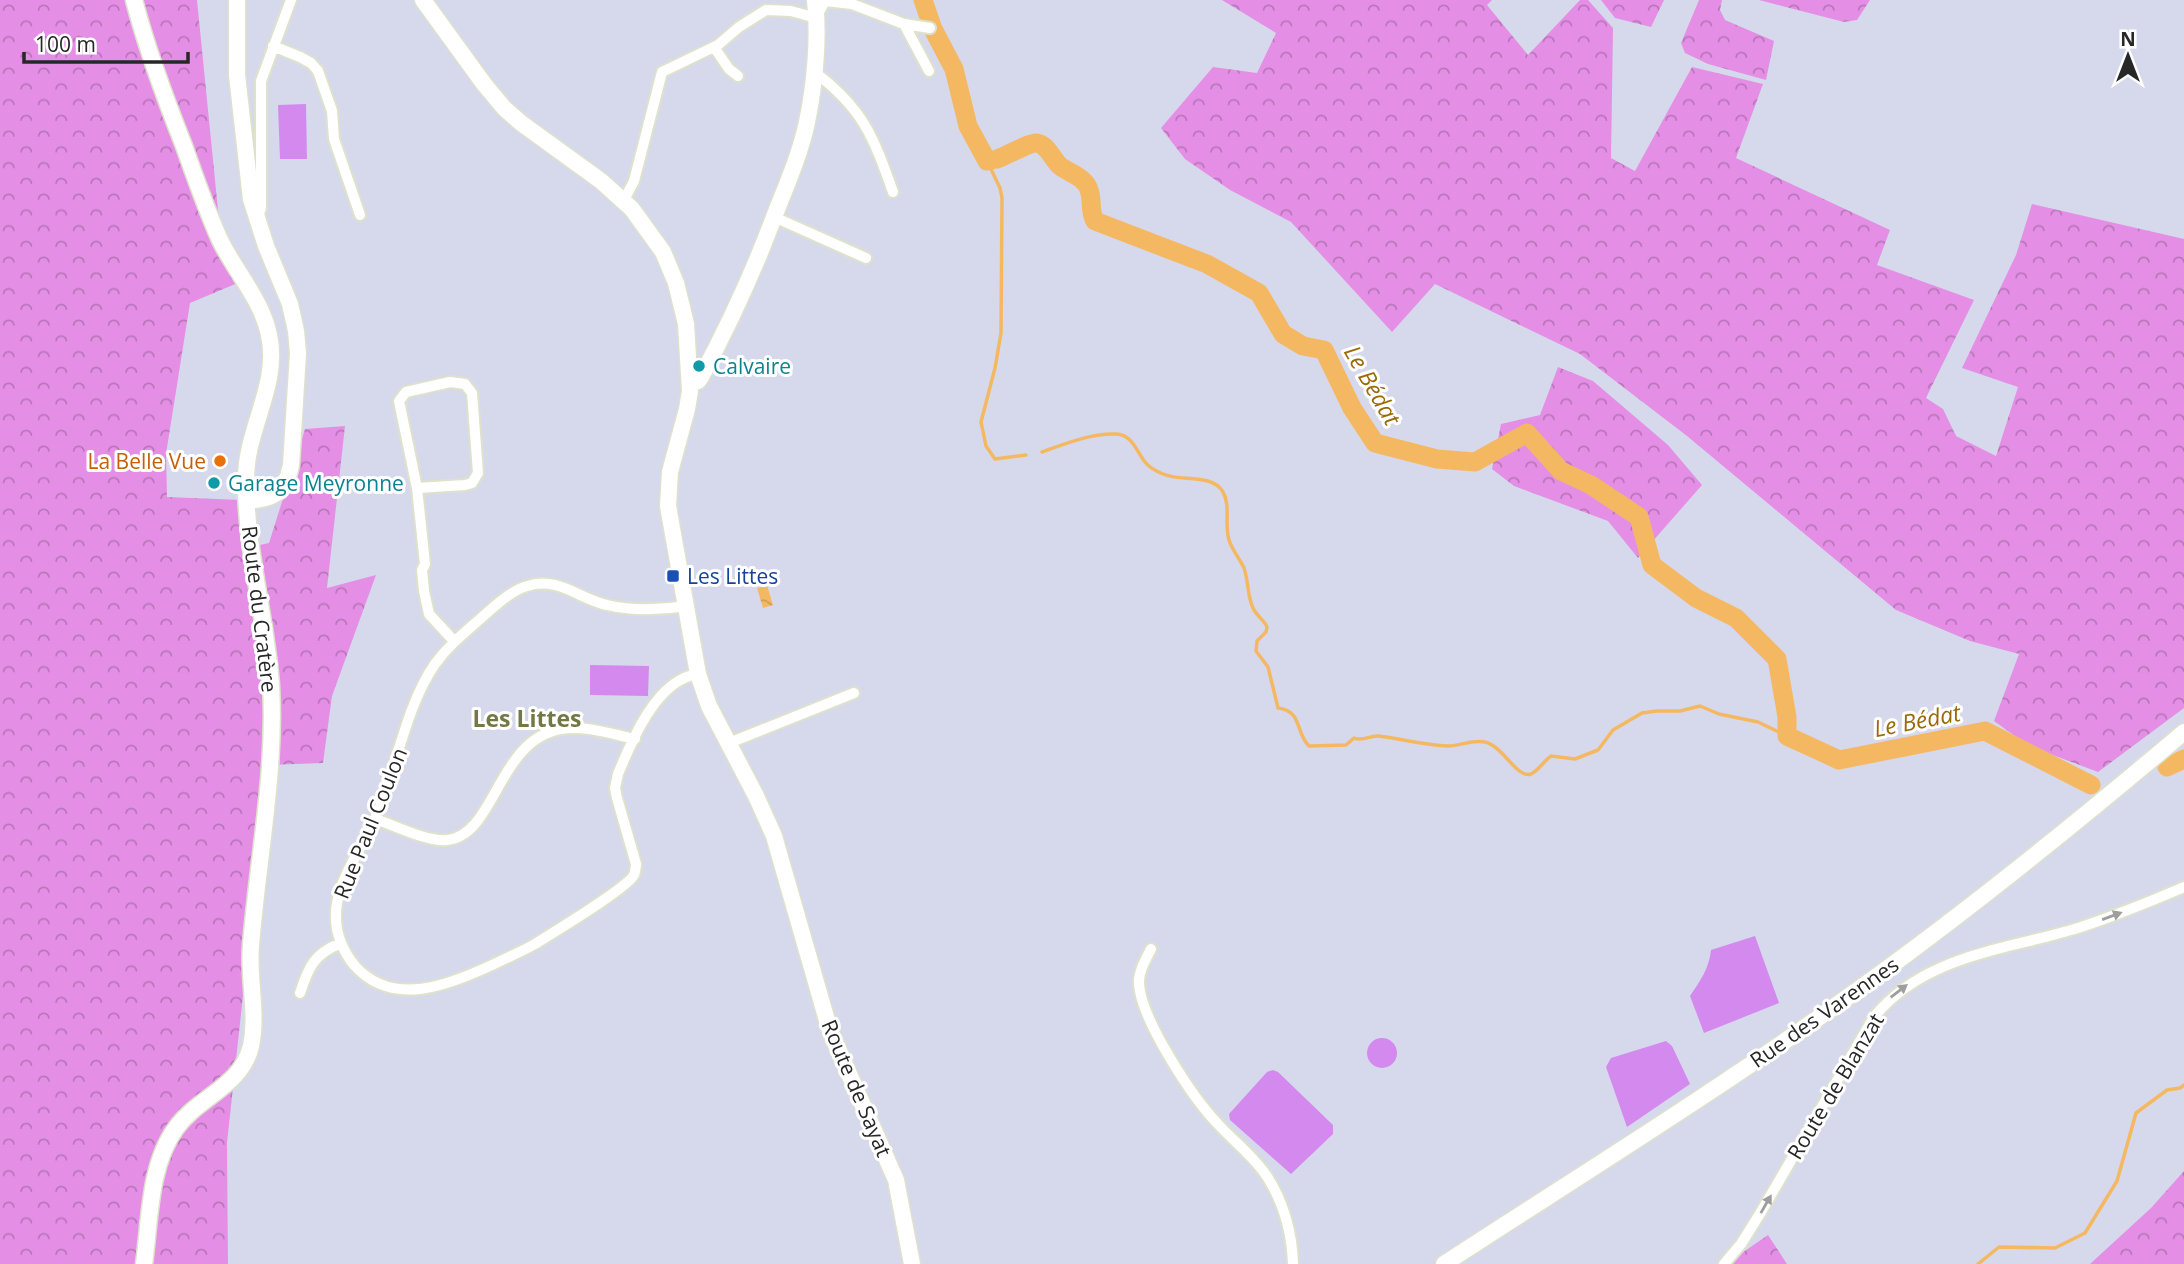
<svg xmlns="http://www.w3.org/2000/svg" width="2184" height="1264" font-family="'Open Sans',sans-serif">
<defs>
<pattern id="forest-crowns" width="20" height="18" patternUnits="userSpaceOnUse" patternTransform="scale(1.75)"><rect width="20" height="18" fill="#e48fe5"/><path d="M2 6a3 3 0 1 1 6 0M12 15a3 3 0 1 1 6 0" fill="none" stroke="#b975ba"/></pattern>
<pattern id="water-waves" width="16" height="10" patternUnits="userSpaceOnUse" patternTransform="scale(1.75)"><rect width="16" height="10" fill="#f5b862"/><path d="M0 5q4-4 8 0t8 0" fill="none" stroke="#d29e55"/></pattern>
</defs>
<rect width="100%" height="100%" fill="#d6d9eb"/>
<!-- forest -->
<path fill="url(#forest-crowns)" d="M0,0H197L221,240L240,282L190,303L166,454L167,497L242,500V549L269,543L305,429L345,426L327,588L376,575L332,696L323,763L268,765L227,1143L228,1264H0Z
M1222,0H1492L1487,5L1528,55L1580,0H1588L1613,28L1611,158L1635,171L1692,67L1763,84L1736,158L1890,230L1877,265L1974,300L1926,398L1943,409L1956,436L1996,456L2018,387L1962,368L2016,255L2032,204L2184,239V708L2098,772L2029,746L1994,721L2019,654L1970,641L1896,610L1687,436L1580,354L1435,284L1392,332L1291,222L1230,190L1185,159L1161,128L1213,67L1257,73L1276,33Z
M1601,0H1664L1651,27L1615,18Z
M1699,0H1722L1720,10L1725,20L1774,41L1766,80L1708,64L1685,53L1681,43Z
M1759,0H1870L1857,20L1844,22Z
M1558,367L1593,381L1668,445L1702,485L1638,558L1608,521L1514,486L1492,469L1501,424L1540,415Z
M2184,1171V1264H2090L2151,1208Z
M1768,1235L1787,1264H1726Z"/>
<!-- pitch -->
<path fill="#d489ee" d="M306,104L307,159H280L278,105Z
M590,665L649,666L648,696L590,695Z
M1755,936L1779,1003L1704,1033L1690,996C1700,981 1709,969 1711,950Z
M1367 1053a15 15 0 1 1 30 0a15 15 0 1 1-30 0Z
M1666,1041L1672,1046L1690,1084L1627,1127L1606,1067L1611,1058Z
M1273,1070L1278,1072L1333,1125V1134L1291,1174L1230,1120L1229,1114L1267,1072Z"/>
<!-- water -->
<path fill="url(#water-waves)" d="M767,585L773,605L763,608L757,588Z"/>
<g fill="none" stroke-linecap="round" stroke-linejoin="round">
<!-- stream -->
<path stroke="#f5b862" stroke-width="3.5" d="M987,161L1000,188L1002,198L1001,333L995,368L981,422L986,446L995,459L1026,455
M1042,452C1065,444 1091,433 1116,434C1133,435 1136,451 1145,462C1149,467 1158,472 1163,474C1181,482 1212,473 1223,492C1231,506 1224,524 1229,540C1232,550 1240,559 1244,568C1249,582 1247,598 1254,610C1258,617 1264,620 1267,627L1266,632L1257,641L1256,651L1268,667L1278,708C1303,711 1295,733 1309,746L1346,745L1354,738C1364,742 1369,735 1379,736C1402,739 1424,745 1448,746C1461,746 1472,739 1485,742C1503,746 1517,779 1531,774C1538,771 1544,761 1551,756L1575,759L1598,750L1613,730L1642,713L1657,711H1680L1700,706L1719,714L1758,722L1787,736
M1978,1264L1999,1247L2055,1248L2085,1233L2117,1181L2136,1113L2167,1090L2180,1088L2184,1085"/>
<!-- river -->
<path stroke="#f5b862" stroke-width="19" d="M923,0L933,29L954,69L968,126L987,161L992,160
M997,159C1006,156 1030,142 1037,143C1048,145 1052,159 1060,166C1069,173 1085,177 1089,190C1093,200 1089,211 1095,221L1207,264L1259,293L1283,334L1303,346L1324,350L1352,408L1375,443L1437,459L1475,462L1527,433L1561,471L1591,485L1639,517L1652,565L1696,598L1736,618L1777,659L1787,717V736L1839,760L1985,731L2091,785
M2167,767L2184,759"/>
<defs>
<path id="street" d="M904,24L930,28
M273,46L300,57L311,63L318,71L332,111L334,139L360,215
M714,47L729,69L738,76
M813,71C863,108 873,136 893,192
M624,200L634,181L662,72L718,45L739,27L766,10L791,11L816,18L825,1L852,4L904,24L929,71
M259,214L261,208V81L291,0
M774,217L866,258
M417,488L465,485L472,483L478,473L472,393L465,384L450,382L406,392L399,401L417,488L425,564L422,570L424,591L429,614L454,641
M686,606C662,610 631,611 607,605C579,599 558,576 527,586C510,591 494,607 480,619C464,633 448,646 435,664C405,707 396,772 374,821C361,849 334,886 336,918C336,935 344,953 355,966C393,1008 449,985 492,965C506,958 521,952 535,944C552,933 626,889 634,875C635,873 636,866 636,864L617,798L615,788L618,774C632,740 657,679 698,674
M729,743L854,693
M375,819C394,825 427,842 447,840C496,835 497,740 561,729C584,725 612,734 635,739
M1151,949C1146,959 1138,972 1139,984C1141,1019 1192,1097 1217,1123C1233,1141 1255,1157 1268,1178C1284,1204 1292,1234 1293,1264
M300,993C309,966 314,954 341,943
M1724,1264L1741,1244L1761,1212L1874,1017C1924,955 2006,950 2078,928C2114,916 2149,902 2184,887"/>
<path id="secondary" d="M134,0C147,50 165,98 184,146C195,177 206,209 220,240C235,271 262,300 269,335C280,384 246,429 246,478C245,548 266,616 271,685C276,773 258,858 251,945C248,978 258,1013 251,1046C242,1086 198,1097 176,1128C149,1165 150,1220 144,1264
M237,0V75L251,199L266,246L290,304L296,331L298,353L291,465C285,494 274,498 247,501
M423,0L484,84L504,108L521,123L601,181L632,209L663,252L676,283L686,324L690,391L687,409L670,472L668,506L698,674L709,706L756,796L774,836L830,1031L896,1180L912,1264
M690,383L698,381L701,377C729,325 753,273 774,217C786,186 800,155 807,122C815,84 819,38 815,0
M1444,1264C1576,1178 1710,1095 1838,1004C1958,919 2072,827 2184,732"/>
</defs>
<!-- street casing -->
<use href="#street" stroke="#dee1cc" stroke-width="14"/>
<!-- secondary casing -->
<use href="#secondary" stroke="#dee1cc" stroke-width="19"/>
<!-- street -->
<use href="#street" stroke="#fff" stroke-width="10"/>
<!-- secondary -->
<use href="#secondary" stroke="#fff" stroke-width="16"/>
</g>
<!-- one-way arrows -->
<defs><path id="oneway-solid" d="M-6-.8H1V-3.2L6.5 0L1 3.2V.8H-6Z" transform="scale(1.75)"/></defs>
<g fill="#9e9e9e">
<use href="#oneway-solid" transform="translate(2112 916) rotate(-20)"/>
<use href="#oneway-solid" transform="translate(1899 991) rotate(-38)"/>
<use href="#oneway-solid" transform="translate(1766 1204) rotate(-60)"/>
</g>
<!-- markers -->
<g fill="#0f9aa8" stroke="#fff" stroke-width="2.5">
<circle cx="699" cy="366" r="7"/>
<circle cx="214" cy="483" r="7"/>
</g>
<circle fill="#e8710a" stroke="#fff" stroke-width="2.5" cx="220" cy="461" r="7"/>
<rect fill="#1a4fb4" stroke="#fff" stroke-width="2.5" x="666" y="569" width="14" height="14" rx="3.5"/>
<g text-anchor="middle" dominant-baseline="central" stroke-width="6" stroke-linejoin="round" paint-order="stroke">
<!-- culture labels -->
<g font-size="21" fill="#0d838f" stroke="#fff" text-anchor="start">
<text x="713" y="366">Calvaire</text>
<text x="228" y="483">Garage Meyronne</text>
</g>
<!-- food labels -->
<g font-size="21" fill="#c56008" stroke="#fff" text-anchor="end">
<text x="206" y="461">La Belle Vue</text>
</g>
<!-- transit labels -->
<g font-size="21" fill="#164399" stroke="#fff" text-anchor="start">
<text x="687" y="576">Les Littes</text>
</g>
<!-- street labels -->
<g font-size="21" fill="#272727" stroke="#fff">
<text transform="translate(260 609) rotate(83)">Route du Cratère</text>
<text transform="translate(370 823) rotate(-68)">Rue Paul Coulon</text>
<text transform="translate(1824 1012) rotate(-35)">Rue des Varennes</text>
<text transform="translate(1835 1086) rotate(-59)">Route de Blanzat</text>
<text transform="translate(857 1088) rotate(67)">Route de Sayat</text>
</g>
<!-- water labels -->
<g font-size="23" font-style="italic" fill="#9b6906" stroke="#fff">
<text transform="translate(1373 385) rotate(60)">Le Bédat</text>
<text transform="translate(1917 720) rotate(-11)">Le Bédat</text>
</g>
<!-- neighbourhood labels -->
<g font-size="23" font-weight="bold" fill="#727945" stroke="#fff">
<text x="527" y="718">Les Littes</text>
</g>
</g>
<!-- north arrow -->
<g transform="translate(2128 56)" stroke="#ffffff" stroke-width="5" paint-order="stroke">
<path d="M0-5L12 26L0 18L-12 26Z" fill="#272727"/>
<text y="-10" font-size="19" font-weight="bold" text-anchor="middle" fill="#272727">N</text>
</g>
<!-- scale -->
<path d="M24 52v10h164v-10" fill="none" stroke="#272727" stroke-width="3.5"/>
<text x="35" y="52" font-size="21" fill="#272727" stroke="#ffffff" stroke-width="5" paint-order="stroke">100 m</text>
</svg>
